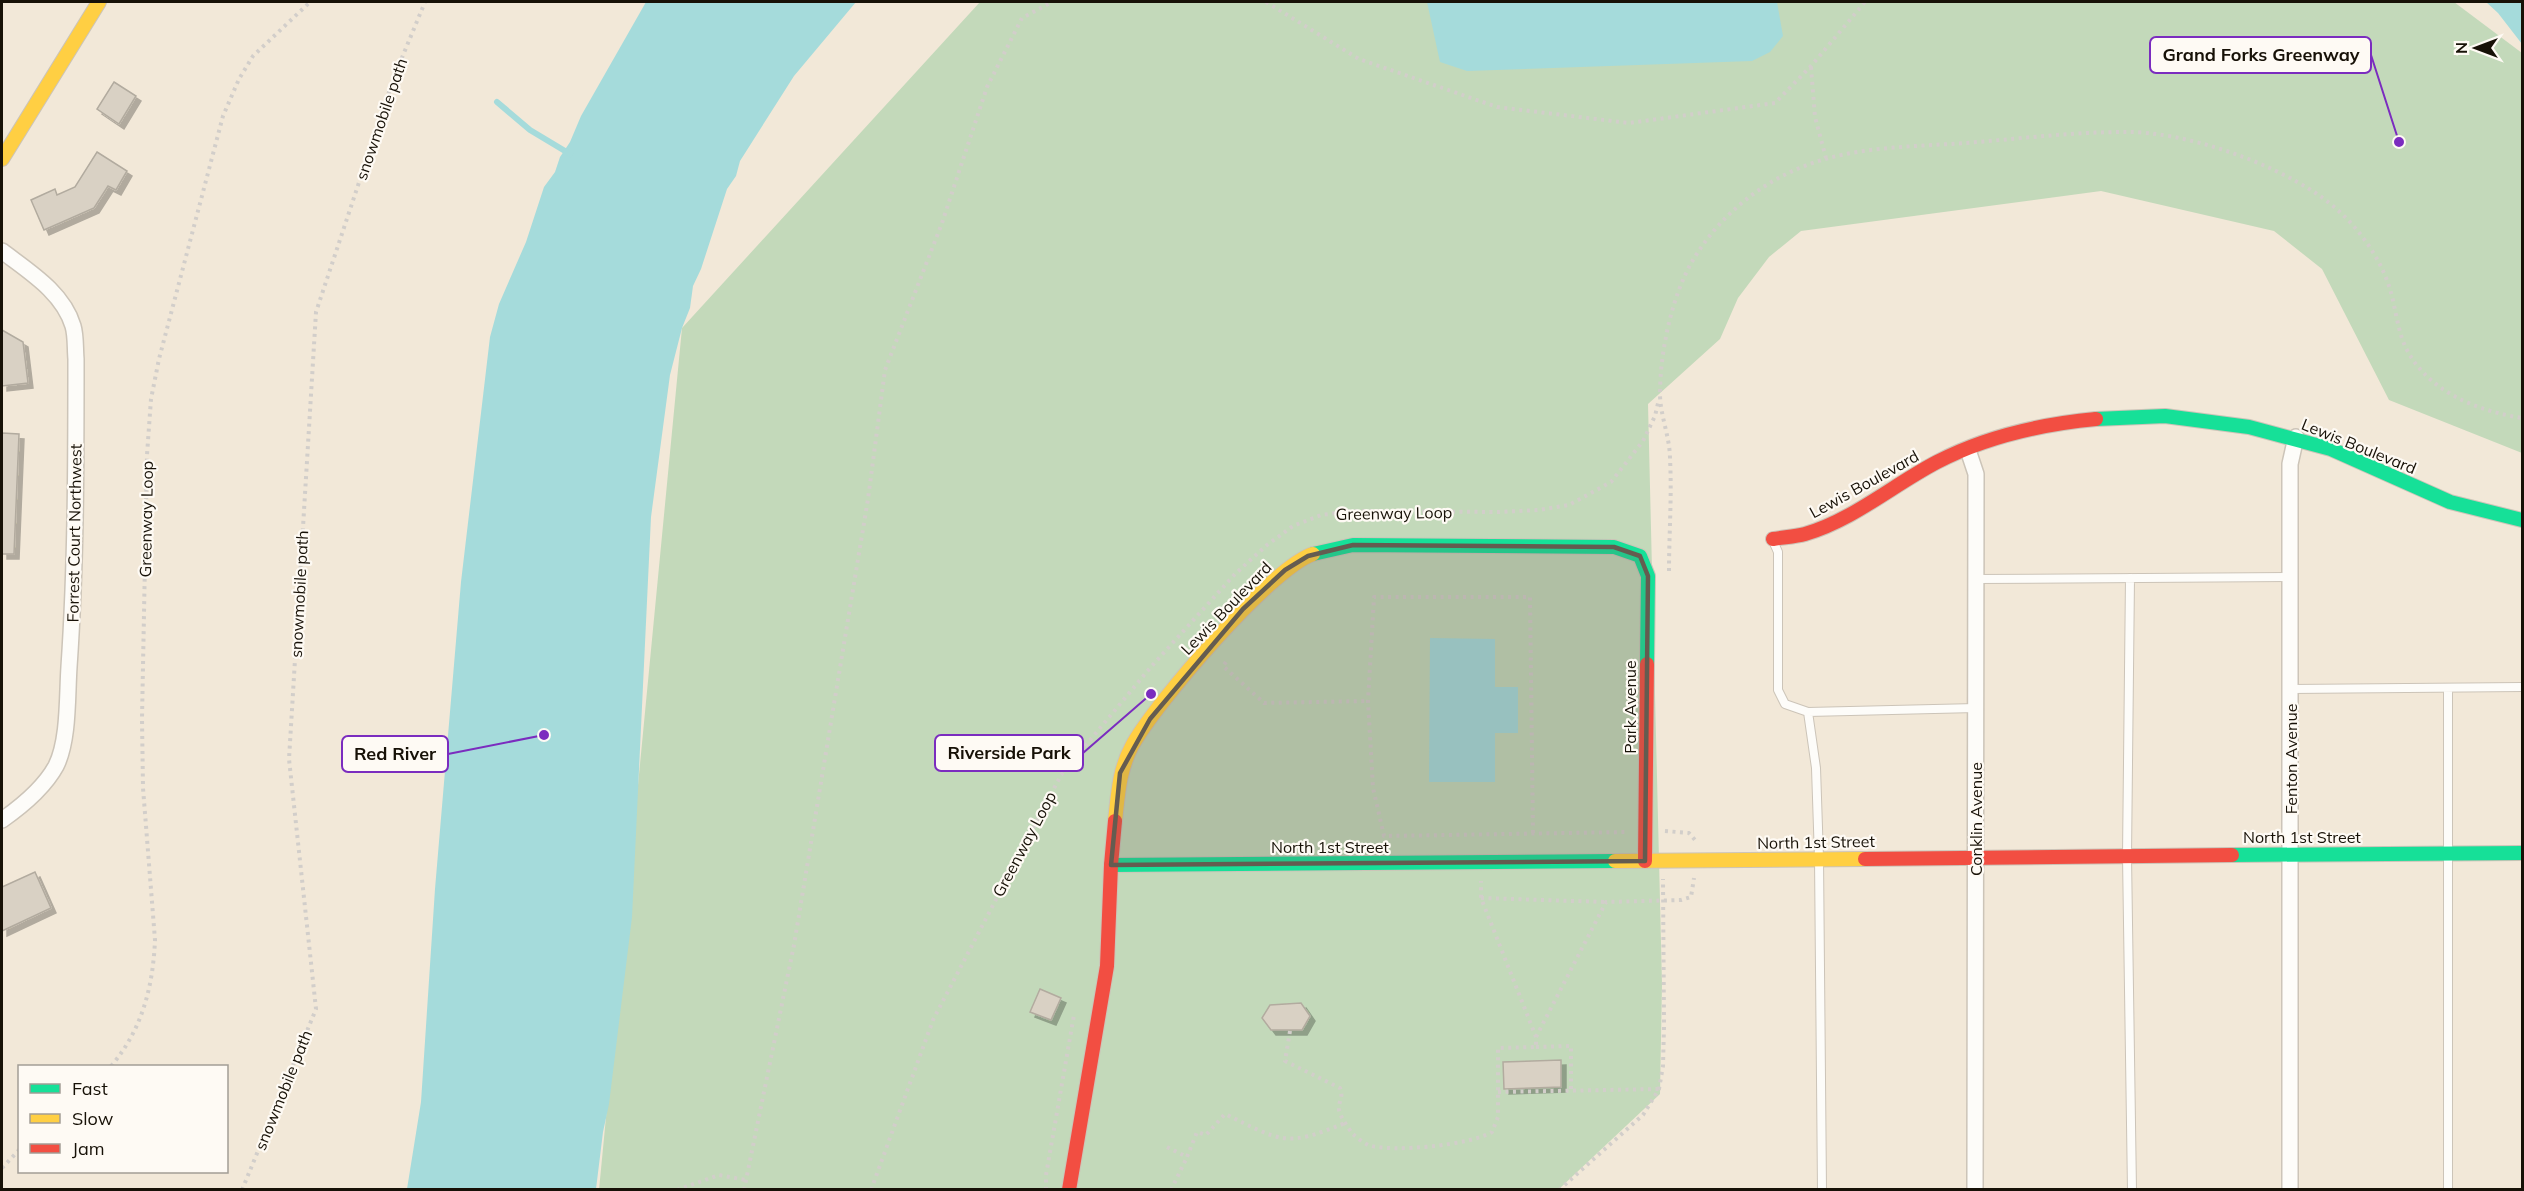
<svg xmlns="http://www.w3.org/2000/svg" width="2524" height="1191" font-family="Mulish,sans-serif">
<defs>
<filter id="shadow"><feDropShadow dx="5" dy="5" stdDeviation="0" flood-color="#0004"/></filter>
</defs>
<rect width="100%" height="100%" fill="#f2e8d8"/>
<!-- green -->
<path fill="#c3d9ba" d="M980,2H2454L2522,53V453L2389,400L2322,269L2274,231L2101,191L1801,231L1769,257L1738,298L1720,339L1648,404L1662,984L1660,1094L1559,1189L599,1190L682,328Z"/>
<!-- water -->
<path fill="#a5dbdb" d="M646,2H856L794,76L740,161L736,176L727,189L701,269L693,286L690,308L682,328L670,375L651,517L632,917L609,1104L603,1132L596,1189H407L421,1102L435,889L461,582L490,337L499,304L526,242L544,187L555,172L560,157L570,142L581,116Z
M1427,2H1777L1783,36L1770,52L1752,61L1467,71L1440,62Z
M2486,2H2522V44L2498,13Z
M1430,638L1495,639V687H1518V733H1495V782H1429Z"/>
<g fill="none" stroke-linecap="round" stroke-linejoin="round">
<!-- stream -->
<path stroke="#a5dbdb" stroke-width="6" d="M497,102L530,130L570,154"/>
</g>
<!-- building -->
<path fill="#d9d1c4" stroke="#b2ab9f" stroke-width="1.5" filter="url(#shadow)" d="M114,82L136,96L119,124L97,109Z
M97,152L127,171L116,190L108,186L94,208L44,230L31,200L55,189L57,195L75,187Z
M2,330L23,342L28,383L2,386Z
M2,433L19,434L14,554H2Z
M35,872L51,908L2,931V887Z
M1040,989L1061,998L1051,1020L1030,1012Z
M1301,1003L1310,1016L1302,1030H1271L1262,1018L1270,1005Z
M1561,1060V1087L1504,1089L1503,1062Z"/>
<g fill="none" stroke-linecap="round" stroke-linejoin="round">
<defs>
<path id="lane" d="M1773,541L1778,552V690L1785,704L1808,712L1976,708
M2130,578L2127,856L2132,1190
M1976,579L2291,577
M2291,689L2522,687
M1808,712L1816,768L1819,858L1822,1190
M2448,1190V688"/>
<path id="street" d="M2,251C28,271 63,292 73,326C76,336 75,348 76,359C76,462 76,564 69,667C67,696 69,740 56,766C44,788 22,806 2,820
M1968,450L1976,474L1975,1190
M2290,1190V464L2296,437"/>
<path id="fast" d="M2096,419L2165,416L2249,427L2331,449L2450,502L2522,520
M1313,554L1353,545L1614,547L1640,556L1648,576L1647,664
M2232,855L2522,853
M1111,865L1615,861"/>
<path id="slow" d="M2,159L99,2
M1115,821C1118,795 1119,770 1132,746C1154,705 1271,568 1313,554
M1615,861L1865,859"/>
<path id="jam" d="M1773,539C1784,537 1794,537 1805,534C1853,520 1893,485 1937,462C1985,437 2043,424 2096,419
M1865,859L2232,855
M1645,861L1647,664
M1069,1190L1107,966L1111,865L1115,821"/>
</defs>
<!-- lane casing -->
<use href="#lane" stroke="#ccc4b8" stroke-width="10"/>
<!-- street casing -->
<use href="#street" stroke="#ccc4b8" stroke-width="18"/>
<!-- fast casing -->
<use href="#fast" stroke="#ccc4b8" stroke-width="16"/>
<!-- slow casing -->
<use href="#slow" stroke="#ccc4b8" stroke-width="16"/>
<!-- jam casing -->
<use href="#jam" stroke="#ccc4b8" stroke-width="16"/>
<!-- path -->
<path stroke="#d2ceca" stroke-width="4" stroke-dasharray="3 4.5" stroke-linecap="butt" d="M1266,2L1359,59L1497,107L1629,123L1775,103L1811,66L1865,2
M1811,67L1815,117L1826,158
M1669,571C1669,534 1672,496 1670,459C1670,437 1660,415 1660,394C1660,352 1672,295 1693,260C1718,218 1757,185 1802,167C1853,146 1911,147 1965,143C2018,139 2071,132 2124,132C2183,131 2268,161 2317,194C2349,215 2377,250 2389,286C2396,307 2397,331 2407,350C2429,392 2478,411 2522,418
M1226,662L1223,666L1264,703L1368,701
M1665,831L1689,833L1695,840
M1533,833L1530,597H1374L1368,701L1373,788L1384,836L1627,832
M1481,898L1606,902
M1290,1031L1285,1061L1340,1088C1344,1099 1338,1101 1339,1110C1341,1118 1348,1128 1353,1134C1357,1138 1364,1143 1368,1145C1392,1153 1471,1145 1492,1132L1498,1117V1048L1536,1047V1037L1481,898V881
M1536,1037L1606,902L1681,900L1691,897L1694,878
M1536,1047L1571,1046V1090
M111,1066C142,1030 153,987 155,940L143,788L142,719L147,455L151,399L159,359L223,116L239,79L253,56L310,2
M1498,1092L1659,1089
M1167,1147L1187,1157L1197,1132L1206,1135L1225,1114C1281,1141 1285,1148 1345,1123
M2,1168L20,1149
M242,1190L316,1009L289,759L316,312L394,77L425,2
M677,1190L719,1175L746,1180
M744,1190L794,945L868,499L885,370L942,223L987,87L1022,18L1052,2
M871,1190L933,1020L1061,775L1150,668L1235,574L1267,545L1293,526L1321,515L1353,511L1499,512L1539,510L1569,505L1611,482L1643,441L1655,416L1659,399
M1046,1190V1175L1074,1015
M1171,1190L1187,1157
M1559,1190L1643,1115L1659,1089L1663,1066L1664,1026L1663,879"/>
<!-- lane -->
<use href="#lane" stroke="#fdfcf9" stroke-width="8"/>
<!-- street -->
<use href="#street" stroke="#fdfcf9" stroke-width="15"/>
<!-- fast -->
<use href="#fast" stroke="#16e098" stroke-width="14"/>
<!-- slow -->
<use href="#slow" stroke="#ffcf43" stroke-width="14"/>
<!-- jam -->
<use href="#jam" stroke="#f24e42" stroke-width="14"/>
</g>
<!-- marked area -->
<path fill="#645c50" fill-opacity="0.2" stroke="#645c50" stroke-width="4.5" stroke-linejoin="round" d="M1353,545L1614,547L1640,556L1648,576L1645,861L1111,865L1120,773L1150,719L1243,609L1285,570L1308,556Z"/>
<g text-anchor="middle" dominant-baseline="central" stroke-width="4.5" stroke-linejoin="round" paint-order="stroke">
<!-- street labels -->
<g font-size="16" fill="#171107" stroke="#fefaf4">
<text transform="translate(381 119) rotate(-71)">snowmobile path</text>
<text transform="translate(2359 446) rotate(22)">Lewis Boulevard</text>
<text transform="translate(1864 484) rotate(-29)">Lewis Boulevard</text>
<text transform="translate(1394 513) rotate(-1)">Greenway Loop</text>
<text transform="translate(146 519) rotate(-89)">Greenway Loop</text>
<text transform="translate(74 533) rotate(-89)">Forrest Court Northwest</text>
<text transform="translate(299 594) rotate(-87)">snowmobile path</text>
<text transform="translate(1226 608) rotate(-46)">Lewis Boulevard</text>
<text transform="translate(1630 707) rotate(-90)">Park Avenue</text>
<text transform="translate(2291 759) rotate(-90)">Fenton Avenue</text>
<text transform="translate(1976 819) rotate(-90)">Conklin Avenue</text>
<text x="2302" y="837">North 1st Street</text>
<text transform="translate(1816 842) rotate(-1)">North 1st Street</text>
<text transform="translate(1024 844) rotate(-62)">Greenway Loop</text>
<text x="1330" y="847">North 1st Street</text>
<text transform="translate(283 1090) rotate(-68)">snowmobile path</text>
</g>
</g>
<!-- callouts -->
<path fill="none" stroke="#7b2cbf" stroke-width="2" d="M2399 142L2371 55M1151 694L1083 753M544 735L448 754"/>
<g fill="#7b2cbf" stroke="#fefaf4" stroke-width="2">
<circle cx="2399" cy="142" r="6"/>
<circle cx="1151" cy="694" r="6"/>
<circle cx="544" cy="735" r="6"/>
</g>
<g fill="#fefaf4" stroke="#7b2cbf" stroke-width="2">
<rect x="2150" y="37" width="221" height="36" rx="6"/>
<rect x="935" y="735" width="148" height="36" rx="6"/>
<rect x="342" y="736" width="106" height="36" rx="6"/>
</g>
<g font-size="18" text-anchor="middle" font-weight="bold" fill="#171107">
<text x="2261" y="61">Grand Forks Greenway</text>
<text x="1009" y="759">Riverside Park</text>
<text x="395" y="760">Red River</text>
</g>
<!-- border -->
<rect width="2524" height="1191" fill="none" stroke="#171107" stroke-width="6"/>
<!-- legend -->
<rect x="18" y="1065" width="210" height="108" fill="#fefaf4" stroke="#a29d95" stroke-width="1.5"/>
<rect x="30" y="1084" width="30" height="9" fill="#16e098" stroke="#a29d95" stroke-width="1.5"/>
<text x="72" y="1095" font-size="18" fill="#171107">Fast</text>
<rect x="30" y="1114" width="30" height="9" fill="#ffcf43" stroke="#a29d95" stroke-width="1.5"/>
<text x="72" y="1125" font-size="18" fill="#171107">Slow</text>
<rect x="30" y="1144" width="30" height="9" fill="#f24e42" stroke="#a29d95" stroke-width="1.5"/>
<text x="72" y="1155" font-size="18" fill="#171107">Jam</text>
<!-- north arrow -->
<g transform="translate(2476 48) rotate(270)" stroke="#fefaf4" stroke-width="4.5" paint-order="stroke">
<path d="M0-4.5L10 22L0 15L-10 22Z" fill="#171107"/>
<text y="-9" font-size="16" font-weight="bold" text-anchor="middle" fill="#171107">N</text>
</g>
</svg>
